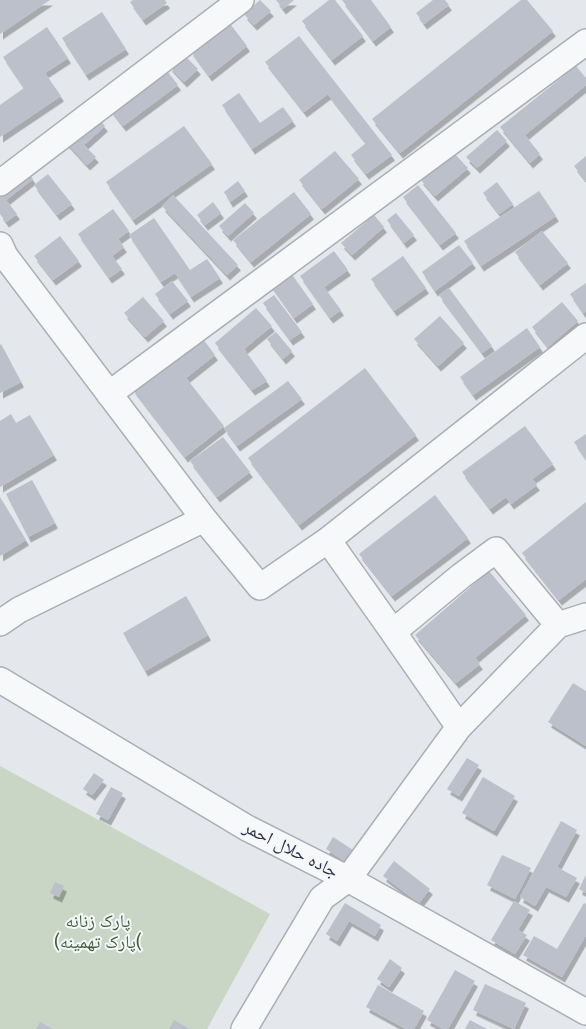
<svg xmlns="http://www.w3.org/2000/svg" width="586" height="1029" font-family="'Fira Sans','Noto Naskh Arabic',sans-serif">
<defs>
<filter id="shadow"><feDropShadow dx="3" dy="5.5" stdDeviation="0" flood-color="#0004"/></filter>
</defs>
<rect width="100%" height="100%" fill="#e4e7ec"/>
<!-- green -->
<path fill="#c9d6c5" d="M0,766L270,914L207,1029H0Z"/>
<!-- building -->
<path fill="#bbc0ca" filter="url(#shadow)" d="M0,0H50L0,34Z
M133,0H165L167,3L143,20L130,2Z
M260,0L271,11L254,25L244,14Z
M276,0H294L283,9Z
M329,0H335L363,36L332,60L302,21Z
M342,0H371L391,27L373,41Z
M433,0H445L449,5L424,24L416,13Z
M521,0H527L553,31L400,153L372,119Z
M102,12L126,49L86,75L62,38Z
M228,21L247,46L209,76L190,50Z
M47,27L68,58L45,73L61,96L0,137V105L24,88L3,57Z
M299,36L392,155L366,174L351,155L366,143L328,94L304,112L265,62Z
M183,54L198,69L184,82L169,66Z
M576,66L586,78V85L525,135L540,154L530,163L500,127Z
M164,67L178,85L123,126L109,108Z
M239,93L260,123L283,107L293,121L252,149L222,105Z
M95,115L105,126L84,145L96,157L87,165L65,141Z
M184,126L212,164L133,220L106,182Z
M497,130L507,141L477,168L466,157Z
M335,151L359,179L322,209L299,180Z
M452,151L468,168L435,196L420,179Z
M586,156V181L574,166Z
M25,168L33,179L6,200L17,214L6,222L0,214V188Z
M48,174L72,204L57,215L34,185Z
M238,181L245,191L230,202L224,192Z
M497,182L513,204L499,214L483,193Z
M418,185L456,233L440,245L403,197Z
M539,191L556,216L481,266L464,241Z
M294,192L311,214L251,262L233,240Z
M173,195L238,265L227,275L162,206Z
M213,202L221,213L205,225L197,215Z
M245,203L254,213L228,236L219,226Z
M113,209L129,231L118,239L124,247L112,256L122,269L109,278L78,234Z
M396,213L414,235L404,243L387,220Z
M374,215L384,227L352,255L341,243Z
M154,218L190,270L207,259L220,278L191,297L175,273L161,282L129,235Z
M542,231L568,263L540,285L515,252Z
M60,236L79,261L53,280L34,256Z
M459,245L473,263L435,291L422,272Z
M334,251L348,270L324,287L341,310L330,318L300,276Z
M403,256L426,288L394,311L371,279Z
M288,269L313,304L294,318L269,283Z
M172,281L188,301L170,314L155,294Z
M586,283V311L583,313L570,294Z
M449,288L492,346L482,353L439,295Z
M274,295L302,332L290,340L263,303Z
M143,297L164,321L145,337L124,313Z
M562,302L578,321L548,347L532,327Z
M256,308L272,326L244,349L267,381L252,390L215,343Z
M440,316L464,343L438,366L414,339Z
M527,328L540,347L473,395L460,377Z
M276,332L292,351L283,359L267,339Z
M200,335L215,355L186,378L224,426L185,457L132,388Z
M1,344L21,382L0,393V345Z
M365,368L416,435L299,525L248,458Z
M288,381L302,399L237,446L224,428Z
M11,414L16,423L30,415L54,455L0,487V421Z
M525,426L553,464L532,479L537,485L511,504L506,497L490,509L462,472Z
M586,434V460L574,442Z
M223,437L250,472L217,497L190,461Z
M32,480L55,523L28,537L6,494Z
M435,495L468,538L392,596L359,554Z
M0,497L26,540L0,556Z
M586,502V579L559,600L522,553Z
M489,571L526,615L475,658L480,664L456,683L415,635Z
M186,596L208,635L145,671L123,633Z
M573,683L586,691V746L548,722Z
M467,758L479,765L459,796L447,789Z
M94,773L104,780L92,795L83,789Z
M483,777L515,796L494,831L462,813Z
M111,787L123,793L108,820L96,814Z
M561,821L577,830L557,867L577,878L566,897L546,887L535,906L520,897Z
M333,837L353,850L346,862L326,849Z
M502,855L531,868L515,899L487,885Z
M394,861L430,889L419,903L383,876Z
M586,875V893L579,889Z
M55,882L64,886L59,897L50,893Z
M514,901L530,910L518,930L527,935L515,954L491,940Z
M345,903L381,925L375,936L349,921L337,941L326,934Z
M584,903L586,904V935L562,977L523,955L534,936L557,949Z
M390,959L402,968L389,987L377,979Z
M455,970L475,981L448,1029H443L427,1020Z
M485,984L526,1003L514,1029L473,1010Z
M378,985L424,1011L414,1029H406L366,1007Z
M174,1020L190,1029H169Z
M470,1020L487,1029H465Z
M40,1022L53,1029H36Z"/>
<g fill="none" stroke-linecap="round" stroke-linejoin="round">
<defs>
<path id="minor" d="M0,183L241,0
M0,245L5,256L204,519
M109,394L586,42
M328,540L586,336
M0,623L19,610L204,519L260,587L328,540L393,632L461,576L496,550L558,625L586,616
M393,632L459,727
M0,680L247,828L348,879L586,1012
M244,1029L322,898L348,879L459,727L558,625"/>
</defs>
<!-- minor casing -->
<use href="#minor" stroke="#a9aeb7" stroke-width="28"/>
<!-- minor -->
<use href="#minor" stroke="#f7f8fa" stroke-width="25"/>
</g>
<g text-anchor="middle" dominant-baseline="central" stroke-width="4" stroke-linejoin="round" paint-order="stroke">
<!-- street labels -->
<g font-size="18" fill="#2b3445" stroke="#f4f6f9">
<text transform="translate(291 849) rotate(27)">جاده حلال احمر</text>
</g>
<!-- park labels -->
<g font-size="18" fill="#3f6138" stroke="#f4f6f9">
<text x="98" y="921">پارک زنانه<tspan x="98" dy="21">(پارک تهمینه(</tspan></text>
</g>
</g>
</svg>
